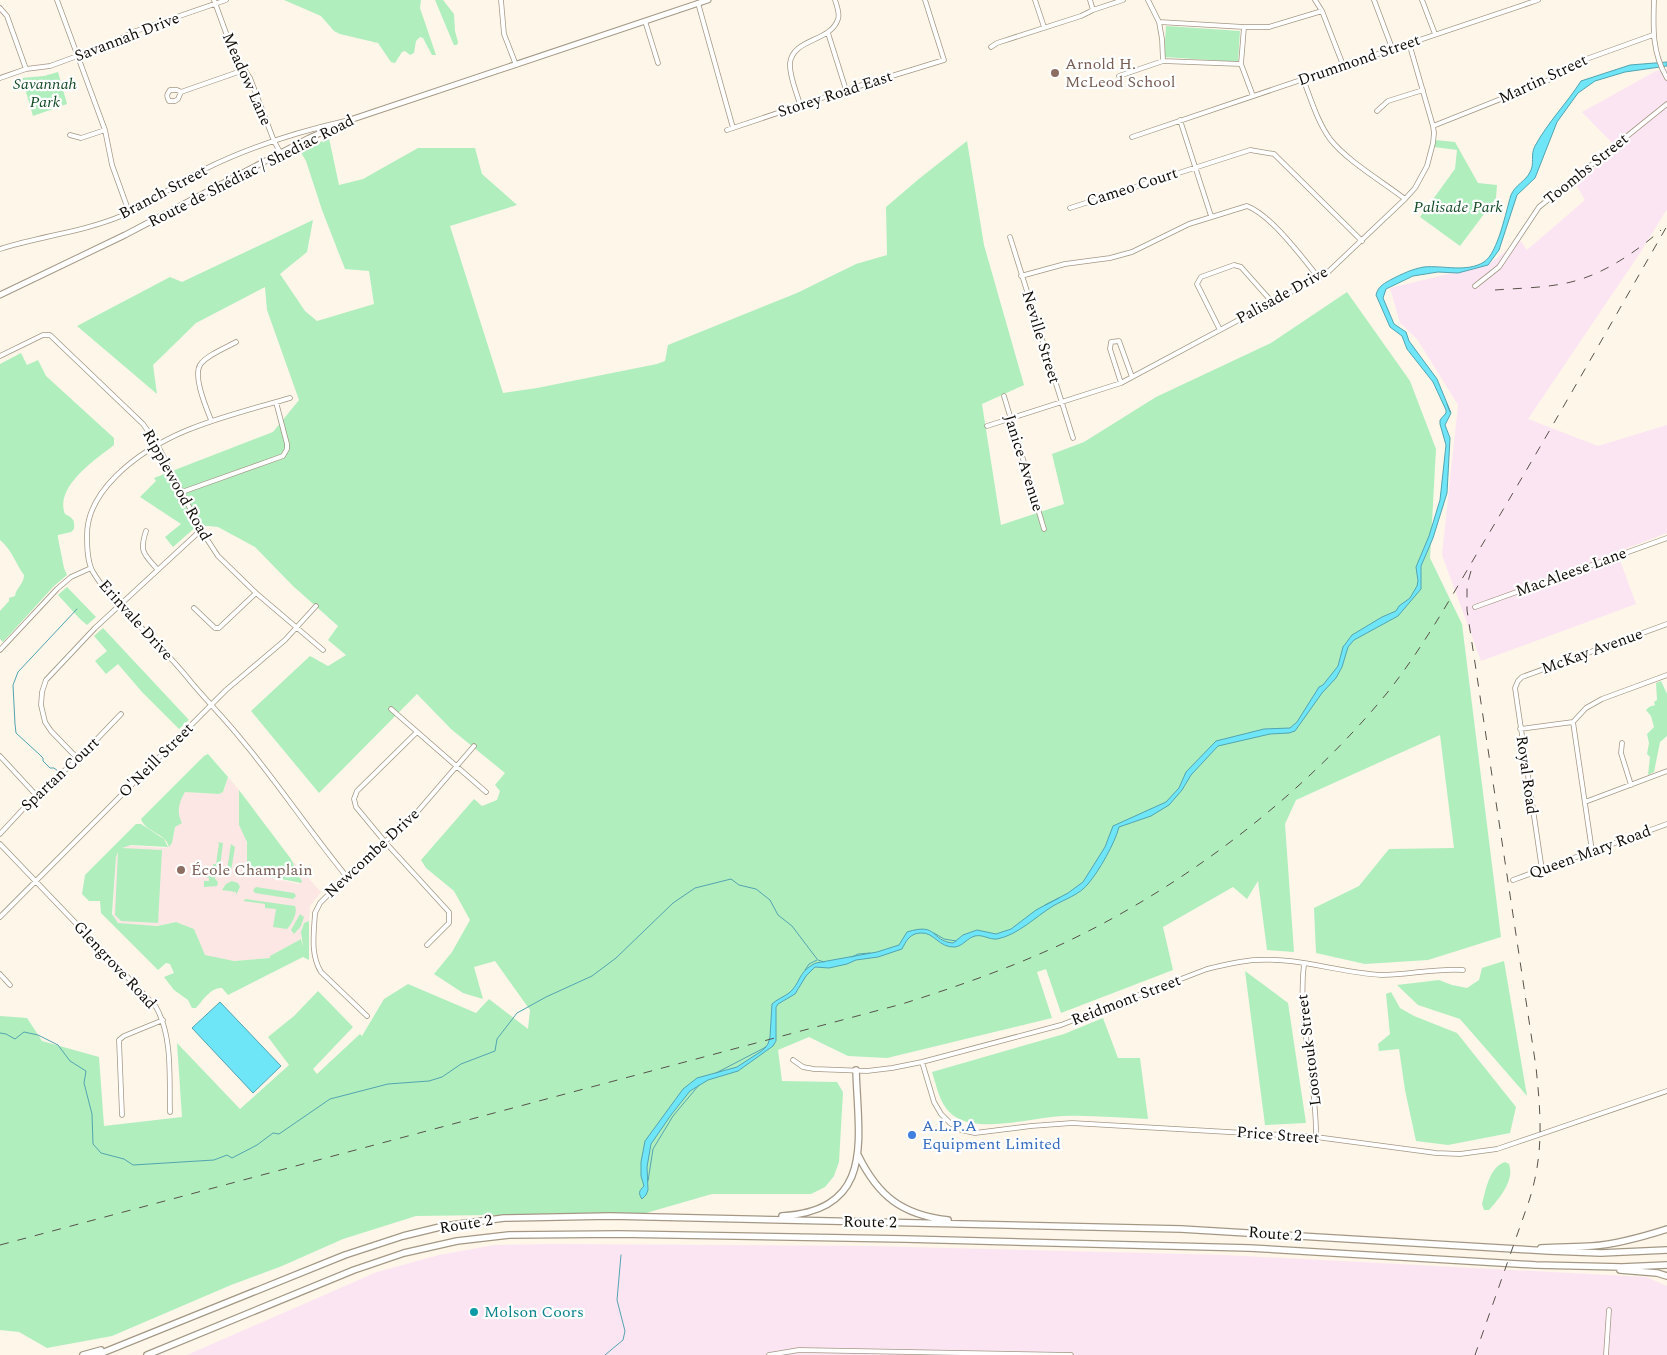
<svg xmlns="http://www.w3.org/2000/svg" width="1667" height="1355" font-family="Spectral,serif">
<rect width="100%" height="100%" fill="#fdf6e9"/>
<!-- industrial -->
<path fill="#fce5f3" d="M1667,69V209L1640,253L1528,419L1598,446L1667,425V533L1617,552L1636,604L1481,661L1442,555L1458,405L1417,339L1400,323L1390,288L1489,264L1520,240L1527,250L1585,200L1575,183L1618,149L1582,112L1656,71Z
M553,1244L872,1246L1226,1255L1646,1277L1667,1286V1355H187L377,1272L439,1255L494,1245Z"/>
<!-- education -->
<path fill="#fde7e4" d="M228,777L239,790V825L246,839L251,873L299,884L302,880L299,876L291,859L321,892L310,906L309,921L304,923L302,928L301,939L270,956V958L234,961L209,957L204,954L195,932L192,928L176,922L155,926L120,924L116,921L113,916L116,857L118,852L126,845L164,848L170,846L172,843L175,827L182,822L179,818L178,806L184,793L188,791L196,793L220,794L224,791Z"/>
<!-- green -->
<path fill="#b0eebe" d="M284,0H421L420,8L436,55H432L423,38L420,37L416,41L414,53L410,55L405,51L402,52L395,63L391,62L378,43L340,34L334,31L321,16Z
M435,0H443L454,14L455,31L458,42L457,45H454L453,43Z
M1166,26L1240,31L1238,62L1164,57Z
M58,72L67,104L33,116L22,78L44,76Z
M329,138L339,185L363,179L418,148H475L482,174L517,205L450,226L503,393L537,388L657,364L665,361L668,345L797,293L856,264L887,255L886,207L920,178L967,141L984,245L1024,385L982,404L1001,525L1064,504L1052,454L1084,442L1156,397L1271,343L1347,292L1410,381L1436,449L1430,558L1462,624L1501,937L1428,960L1365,964L1316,953L1314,908L1359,886L1389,849L1454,848L1440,735L1296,800L1285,824L1294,952L1267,950L1258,881L1247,899L1233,887L1163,927L1173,970L1061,1013L1046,969L1037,972L1052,1018L887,1058L848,1056L809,1037L778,1050L782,1081L837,1082L843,1092L839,1162L834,1176L825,1187L811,1194H712L646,1213L416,1216L343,1239L282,1266L231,1285L112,1336L47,1348L19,1332L0,1330V1016L27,1018L42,1041L99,1057L104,1126L182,1117L177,1043L240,1109L289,1065L268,1037L294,1016L318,991L353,1027L313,1069L317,1074L360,1034L362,1036L384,999L408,984L476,1013L489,999L528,1029L530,1010L495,961L474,967L483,999L463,993L434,974L452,952L470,920L454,891L426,868L421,860L474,799L482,806L497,800L500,791L495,785L505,773L451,729L417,694L319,793L251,711L310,656L328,666L346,655L328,640L338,626L293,586L255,547L218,527L198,525L173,547L165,537L181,524L140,497L156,481L154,478L273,432L299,400L267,310L265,287L196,323L153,365L157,394L77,326L170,277L182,282L313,220L307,252L280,274L305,311L317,321L374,304L369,271L345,269L322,210L306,161L300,151Z
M1435,140L1455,142L1478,183L1497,185L1496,198L1460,246L1420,217L1455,169L1457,150L1434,147Z
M21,353L27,365L38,360L46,376L114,438V445C96,459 54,487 65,514C73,518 75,520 74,529L71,532L58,535V538L64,568L67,575L54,586L3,642L0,639V611L9,601V598L15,596C16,588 24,584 24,575C15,563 13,551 0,540V364Z
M67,587L96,617L87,625L80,619L58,595Z
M103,628L189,720L179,729L142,692L118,664L106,674L95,661L107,651L94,636Z
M1661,681L1667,694V736L1660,742L1654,772L1648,775L1650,757L1647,754L1649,743L1647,734L1654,727L1651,716L1646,710L1649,707L1655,705L1654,702L1657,700L1656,683Z
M208,754L228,777L223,792L219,794L185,792C179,802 176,812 182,823L175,827L172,843L169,847C165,832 146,833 141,819L204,756Z
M239,790L291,859L299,876L302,881L301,883L251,873L247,871V842L239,825Z
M136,824H141L164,839L168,847L131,845L122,848L162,850L158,923L121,921L115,915L118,852L116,857L112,914L118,923L157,926L176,922L194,929L205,955L234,961L270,958V956L301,939L303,947L301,932L304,923L309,921V960L303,957L228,995L222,988C211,987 203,1000 196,1008H192L188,1000L174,990L164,977L174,973L170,964L166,963L158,970L101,913L100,901H89L82,894L85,875Z
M216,842L223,843L220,867L213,866V864H216L219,843Z
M231,844L235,847L231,871L229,873L227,870Z
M202,871L216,873L215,879L218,882L217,886L204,887V881H209V878L202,876Z
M232,881L238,883L240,887L236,895V892L222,890L226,884Z
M256,887L294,893L296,896L293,899L255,893L253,890Z
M246,899L295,906C298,913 292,923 287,929L273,927L276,909L265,908V904L243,901Z
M300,914L304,917L301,926L294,934L291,930Z
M1504,961L1527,1096L1460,1019L1418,1005L1397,985L1439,980L1452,985L1467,988L1479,980L1482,968Z
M1245,971L1288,1003L1306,1123L1265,1125Z
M1391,992L1400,1008L1414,1016L1457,1033L1516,1107L1510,1133L1448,1145L1416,1141L1405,1090L1399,1049L1379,1051L1378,1044L1390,1034L1386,994Z
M1103,1018L1118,1058H1140L1148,1119C1120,1118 1091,1115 1064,1116C1034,1117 979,1134 954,1116C940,1106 937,1087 932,1072L1064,1034Z
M1505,1162L1509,1164C1515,1180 1499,1199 1489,1210H1484L1482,1204C1486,1190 1489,1167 1505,1162Z"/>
<!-- water -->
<path fill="#6fe5f8" stroke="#53a4b0" d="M1667,62V66L1625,72L1595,81L1578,93L1557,122L1535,178L1517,195L1499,250L1488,265L1458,273L1438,272L1413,276L1386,289L1383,298L1394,324L1406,332L1409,341L1437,379L1451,413L1445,425L1450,438L1447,493L1433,538L1421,566V589L1398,616L1354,640L1348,647L1342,667L1336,678L1322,693L1295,731L1289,733L1270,734L1218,746L1191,775L1182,790L1169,805L1151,816L1119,827C1115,843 1099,871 1088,884C1079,895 1065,899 1053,906C1035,917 1018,935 997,939C990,940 982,934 975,936C967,938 963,946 955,947C939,948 934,932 921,933C910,933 906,941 902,949L878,957L856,960L847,964L829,968L815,967L806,976L795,994L778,1004L776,1007V1041L773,1046L738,1071L708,1080L690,1091L671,1115L651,1144L647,1167L648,1190L646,1195L642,1199C638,1193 639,1191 644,1186L641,1176V1162L645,1141L683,1089L697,1078L737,1067L763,1050L768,1044L770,1037L772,1004C777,999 784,997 789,993C801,983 798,971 816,963L877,952L899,945L907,932C939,922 930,941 953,943L963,935L977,930L996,934L1011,929L1036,910L1068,893L1083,882L1105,847L1113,826L1166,802L1179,788L1186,772L1216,741L1264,729L1290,728L1297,722L1319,687L1323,685L1338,666L1343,647L1352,635L1382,617L1396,611L1399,606L1410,598L1417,586L1418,581L1416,567L1429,536L1440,500L1446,445L1440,424V420L1446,413V410L1433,382L1407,349L1402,336L1390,327L1376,295C1378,286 1385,283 1392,279C1402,274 1412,269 1424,267C1443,265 1466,273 1484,262C1498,253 1506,211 1511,195C1515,185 1526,181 1530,172C1535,164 1530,155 1535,146C1548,122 1567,103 1581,81L1630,65Z
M220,1002L281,1066L253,1093L192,1028Z"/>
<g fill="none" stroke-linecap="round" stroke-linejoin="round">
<!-- stream -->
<path stroke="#53a4b0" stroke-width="1" d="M1447,404L1450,412
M58,771L54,768H50L43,761V758L40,755L16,733L15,724L13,685L18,672L77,609
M1045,905L1059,898
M934,933L944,939L956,941
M852,957L858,954L870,953
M818,960L824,962
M805,970L809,964L817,960
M0,1033L6,1034L15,1039L24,1032L38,1035L58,1045L70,1061L86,1071L84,1083L92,1114L93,1144L101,1153L124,1159L133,1165L214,1160L227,1155L232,1158L257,1145L273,1133L279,1134L330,1099L388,1084L429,1081L442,1077L461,1064L495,1051L497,1039L517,1013L546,997L592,976L616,958L673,903L695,888L731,879L739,885L756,889L770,900L778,915L792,926L817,959
M716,1073L766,1047
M648,1181L653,1149L673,1116L699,1085
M605,1355L623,1340L625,1331L617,1300L621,1255"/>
<defs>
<path id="minor" d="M57,0L105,130L112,165L129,212
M214,0L233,52L250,78L274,141L281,154
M501,0L504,34L516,65
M1035,0L1044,27
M1090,0L1093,10
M1148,0L1159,22L1162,39L1163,61
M1315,0L1322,11L1343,65
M1374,0L1392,48
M1422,0L1435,34
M1654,0C1653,28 1652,53 1667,78
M698,3L733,128
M0,8L7,16L26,69
M645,21L658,63
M1159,22L1244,27H1269L1322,11
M1244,27L1241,64L1253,96
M828,33L846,90
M991,47L997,43L1081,16L1093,10L1123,0
M1119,76L1163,61L1241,64
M0,78L26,69L50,66L113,43L133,32L226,0
M1303,79C1311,99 1317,121 1330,139C1346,160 1383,182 1405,199
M181,92L178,99L175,101H169C166,96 167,94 170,90H177L181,92L244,70
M800,105C797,93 789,76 790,63C793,38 831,42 838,19C840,14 837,6 835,0
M1377,111L1388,101L1423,90
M1180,120L1211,216
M1433,126L1551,79L1578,62L1653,35
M727,130L846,90L944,60L925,0
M70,135L81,138L105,130
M1132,137L1538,0
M1070,208L1250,150L1274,154L1362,241
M1010,237L1073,438
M0,249C40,236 83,232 121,216C150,203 176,184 205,169C249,147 297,132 345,121
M1021,276L1065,264L1110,258L1132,252L1189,224L1247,206C1271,215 1302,257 1318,277
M1475,286L1499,267L1539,207L1667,104
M1220,330L1197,284L1201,277L1234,265L1241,267L1272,302
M0,356L43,335H50L143,424L157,444L201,530L218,556L256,593L323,650
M1121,383L1110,349L1111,342L1119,341L1132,377
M1004,396L1044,529
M290,398C228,416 163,429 116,476C100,492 87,511 87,535C87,546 87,562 93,572C103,589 118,604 132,618C152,639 173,659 191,682C207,701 225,719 241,739C278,783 310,832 347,877
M211,420C206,407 193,377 200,365C205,356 227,347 236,342
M987,426L1121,383L1304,285L1327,273L1405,199L1415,188L1427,166L1433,143L1434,133L1433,126L1409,43
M182,492L283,456L287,449V444L276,402
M146,531C139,552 144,554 157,569
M1475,607L1667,538
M194,608L215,628H219L256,593
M0,650L57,589L71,577L91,568
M391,709L486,792
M1573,722L1592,851
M1520,729L1573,722L1586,708L1602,699L1667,675
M417,732L357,791L354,799L356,807L385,842L449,912V923L427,945
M1622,743L1621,753L1631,785
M0,756L36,795
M78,759L51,731L45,722L41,705L42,692L46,680L95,628L201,530
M1585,802L1667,771
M0,834L36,795L78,759L121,714
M0,844L156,1007C173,1037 169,1078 170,1112
M1542,870L1515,688L1518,681L1522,677L1667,624
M1513,880L1667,824
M0,917L226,690L285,640L316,606
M1304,964C1297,1022 1317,1079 1316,1137
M0,974L10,985
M367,1016L321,972C310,954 314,933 315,913L320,903L326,897L418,811L474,746
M793,1060L803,1067L814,1069L867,1071L892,1068L922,1062L1061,1025L1207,969C1223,965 1239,961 1256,960C1298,957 1340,973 1382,975C1409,975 1435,968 1463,970
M922,1062L934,1102L941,1114L950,1123L961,1130L975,1133L1031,1126L1072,1123L1316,1137L1436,1153L1460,1154L1497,1149L1667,1091
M122,1115L119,1040L124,1036L163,1020
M769,1355L799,1350L1071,1355
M1606,1355L1609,1310"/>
<path id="major" d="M0,295L125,235L309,138L353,119L708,0"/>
<path id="highway" d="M858,1155C878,1196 902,1215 948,1220
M782,1216C876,1210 858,1139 856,1070
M1541,1248C1558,1247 1575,1247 1592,1246C1618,1244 1642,1237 1667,1229
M1620,1270L1657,1273L1667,1276
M83,1355L101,1350
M97,1355L345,1255L403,1236L444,1226L504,1218L610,1216L1181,1229L1549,1251L1601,1253L1667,1250
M147,1355L354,1270L404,1253L457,1241L509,1235L619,1234L905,1239L1249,1248L1536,1265L1622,1267L1667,1265"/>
</defs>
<!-- minor casing -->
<use href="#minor" stroke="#a49885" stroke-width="5.5"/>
<!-- major casing -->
<use href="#major" stroke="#a49885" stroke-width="7"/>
<!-- highway casing -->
<use href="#highway" stroke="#a49885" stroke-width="8"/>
<!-- minor -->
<use href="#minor" stroke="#fff" stroke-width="4"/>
<!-- major -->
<use href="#major" stroke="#fff" stroke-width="5"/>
<!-- highway -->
<use href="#highway" stroke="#fff" stroke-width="5.5"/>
<!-- rail -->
<path stroke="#58524a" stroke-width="1" stroke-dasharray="9 9" stroke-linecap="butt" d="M1495,290C1520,288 1547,288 1571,282C1604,274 1636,252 1661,230
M1471,571L1467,585V610L1536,1067C1541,1116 1544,1154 1529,1201L1475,1355
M0,1245L902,1004C956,987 1010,968 1062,944C1182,888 1303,796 1387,693C1426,644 1456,588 1488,535C1549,433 1608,329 1667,226"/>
</g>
<!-- markers -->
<g fill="#8d6e63" stroke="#fff" stroke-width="2">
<circle cx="1055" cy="73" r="5"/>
<circle cx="181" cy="870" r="5"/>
</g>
<circle fill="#3f7fe0" stroke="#fff" stroke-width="2" cx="912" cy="1135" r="5"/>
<circle fill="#0f9aa8" stroke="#fff" stroke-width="2" cx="474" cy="1312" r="5"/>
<g text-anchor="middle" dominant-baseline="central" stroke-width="4.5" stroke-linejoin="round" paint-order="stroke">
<!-- street labels -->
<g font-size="16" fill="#120d07" stroke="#fff">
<text transform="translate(127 37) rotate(-21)">Savannah Drive</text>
<text transform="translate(1359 60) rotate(-19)">Drummond Street</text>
<text transform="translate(247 79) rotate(66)">Meadow Lane</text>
<text transform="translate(1543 79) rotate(-25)">Martin Street</text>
<text transform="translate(835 94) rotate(-18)">Storey Road East</text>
<text transform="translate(1586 169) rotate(-39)">Toombs Street</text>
<text transform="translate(251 171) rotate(-27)">Route de Shédiac / Shediac Road</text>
<text transform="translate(1132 187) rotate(-18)">Cameo Court</text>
<text transform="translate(163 192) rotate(-28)">Branch Street</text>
<text transform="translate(1282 295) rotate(-29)">Palisade Drive</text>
<text transform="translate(1041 337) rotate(73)">Neville Street</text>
<text transform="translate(1024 463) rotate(73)">Janice Avenue</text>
<text transform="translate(177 485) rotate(61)">Ripplewood Road</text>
<text transform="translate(1571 572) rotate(-20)">MacAleese Lane</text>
<text transform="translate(136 620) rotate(48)">Erinvale Drive</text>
<text transform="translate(1592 651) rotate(-20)">McKay Avenue</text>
<text transform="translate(156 760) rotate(-45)">O'Neill Street</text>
<text transform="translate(60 774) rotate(-43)">Spartan Court</text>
<text transform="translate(1527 775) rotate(82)">Royal Road</text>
<text transform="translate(1590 852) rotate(-20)">Queen Mary Road</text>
<text transform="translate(372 853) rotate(-43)">Newcombe Drive</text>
<text transform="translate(115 965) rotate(47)">Glengrove Road</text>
<text transform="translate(1126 1000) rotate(-21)">Reidmont Street</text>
<text transform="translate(1309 1050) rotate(-97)">Loostouk Street</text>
<text transform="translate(1278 1135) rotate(4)">Price Street</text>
<text transform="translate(870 1222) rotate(1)">Route 2</text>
<text transform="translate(466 1224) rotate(-9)">Route 2</text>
<text transform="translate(1275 1234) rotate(4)">Route 2</text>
</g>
<!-- education labels -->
<g font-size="16" fill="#785e54" stroke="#fff" text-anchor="start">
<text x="1065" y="64">Arnold H.<tspan x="1065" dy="18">McLeod School</tspan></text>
<text x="191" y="870">École Champlain</text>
</g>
<!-- park labels -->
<g font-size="16" font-style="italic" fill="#144b26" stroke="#fff">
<text x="45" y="84">Savannah<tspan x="45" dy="18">Park</tspan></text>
<text x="1458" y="207">Palisade Park</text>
</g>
<!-- shop labels -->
<g font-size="16" fill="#366cbe" stroke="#fff" text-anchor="start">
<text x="922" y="1126">A.L.P.A<tspan x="922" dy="18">Equipment Limited</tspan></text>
</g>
<!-- culture labels -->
<g font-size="16" fill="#0d838f" stroke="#fff" text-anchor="start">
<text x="484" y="1312">Molson Coors</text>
</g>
</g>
</svg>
